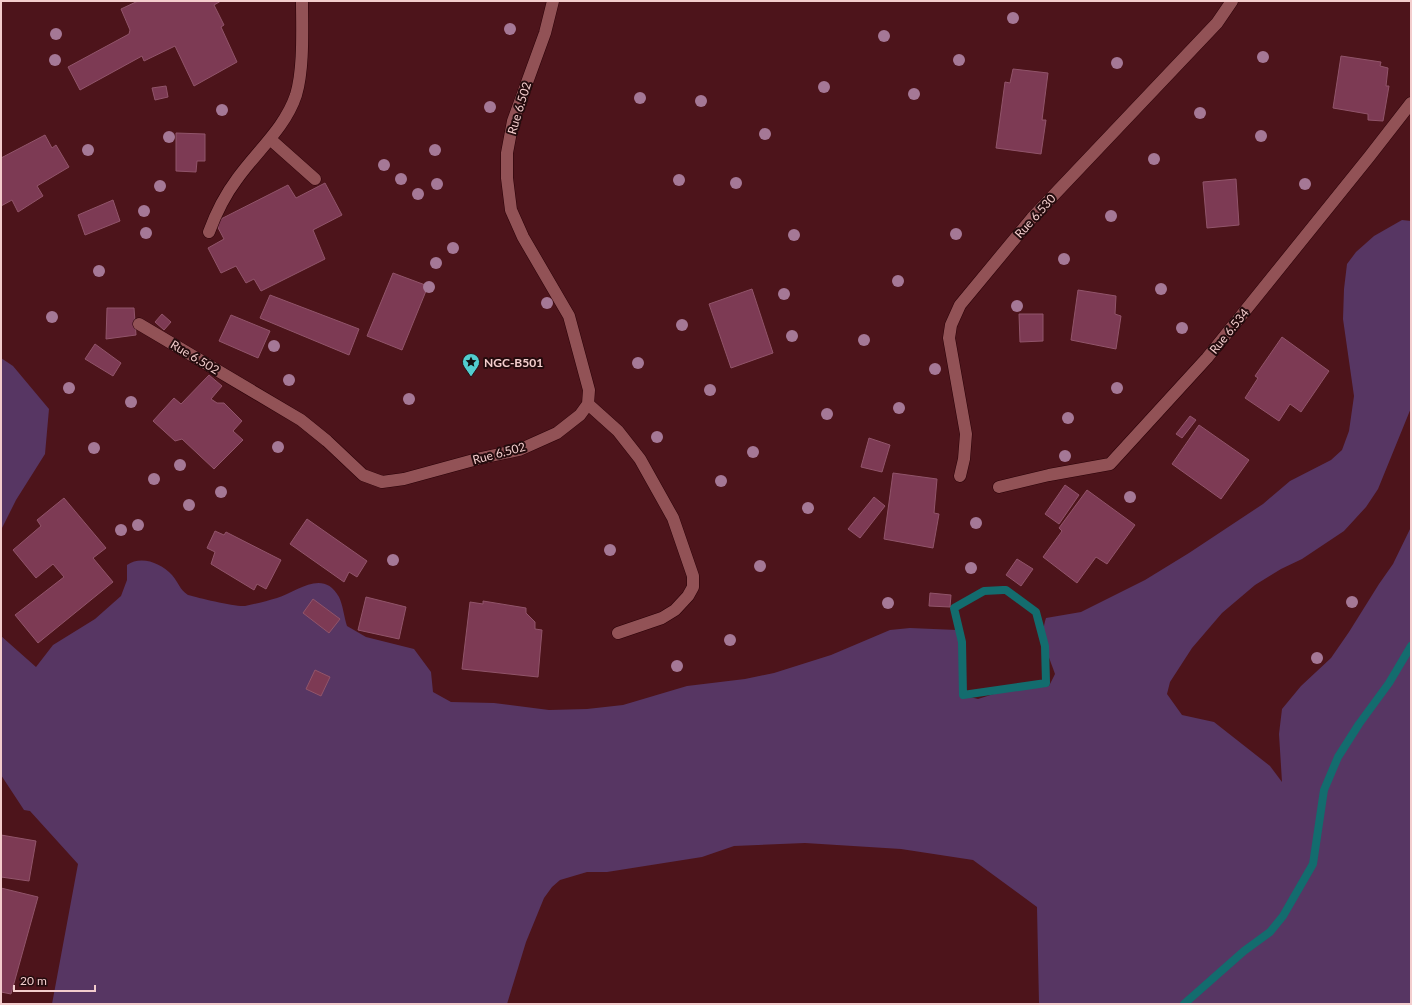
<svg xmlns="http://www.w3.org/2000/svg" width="1412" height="1005" font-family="Lato,sans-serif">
<rect width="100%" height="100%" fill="#4d141b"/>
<!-- green -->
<path fill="#573663" d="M1402,220L1411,221V408L1378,489L1366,507L1344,531L1302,559L1281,569L1255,585L1222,613L1192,648L1170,682L1167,694L1182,715L1214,722L1270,766L1282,782L1279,734L1282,709L1301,686L1331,658L1349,632L1379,584L1393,564L1411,527V1004H1039L1037,907L973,860L901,849L805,843L734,846L702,857L607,872H587L560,880L552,887L544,898L526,942L507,1004H52L78,864L30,811L24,810L1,775V636L36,667L53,645L95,619L121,596L127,580V565C141,555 161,563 172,575C179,583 179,589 188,595C199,598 235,607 245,606C255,604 267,601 277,598C297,592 323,568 339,597C343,605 344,617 347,626L366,637L414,649L431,672L433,692L451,702L494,703L549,710L587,709L623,705L687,686L745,679L774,673L831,655L890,630L910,628L957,630L963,645L966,691L970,697L978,699L1003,691L1049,686L1055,674C1049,656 1039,637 1046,618L1081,612L1145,580L1189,553L1263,504L1290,481L1331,460L1342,450L1349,431L1354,396L1343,319L1344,289L1347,264L1356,252L1374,236Z
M1,358L13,366L49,409L45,454L16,500L1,530Z"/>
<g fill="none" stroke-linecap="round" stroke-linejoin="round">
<!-- stream -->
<path stroke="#136c6e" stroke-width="8" d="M1003,590H1006L1036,612L1045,646L1046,683L963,695L962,642L954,608L984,591Z
M1184,1004L1244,951L1270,932L1283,916L1313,864L1324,790L1338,757L1359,724L1389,683L1411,646"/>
</g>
<!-- building -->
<path fill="#7d3a54" stroke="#91546a" d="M138,1H221L214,5L224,25L221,27L237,62L194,86L175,46L144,61L142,56L80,90L68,67L129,34L130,30L121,9Z
M1341,56L1381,62L1380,66L1388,68L1386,86H1389L1383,121L1368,120V114L1333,108Z
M1013,69L1048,73L1042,120H1046L1041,154L996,148L1005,82L1010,83Z
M166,86L168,97L155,100L152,88Z
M176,133L205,134V161H197L196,172L176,171Z
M45,135L52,148L56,145L69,167L37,186L43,196L18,212L12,200L1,206V158Z
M1236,179L1239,225L1207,228L1203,182Z
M325,183L342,215L313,230L325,259L261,291L254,279L246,283L236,266L221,273L208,248L224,239L215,222L288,185L296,198Z
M113,200L120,221L85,235L78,215Z
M393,273L428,286L402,350L367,336Z
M752,289L773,353L731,368L709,304Z
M1078,290L1116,296L1115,314L1121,316L1116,349L1071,340Z
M270,295L359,329L349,355L260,318Z
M107,308H134L136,335L106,339Z
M162,314L171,322L164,330L155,322Z
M1019,314H1043V341L1020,342Z
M231,315L270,331L258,358L219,341Z
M1282,337L1329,371L1301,412L1290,404L1279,421L1245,398L1258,378L1255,376Z
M95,344L121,363L113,376L85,359Z
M209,375L222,386L211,399L217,403H224L242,421L233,431L243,440L214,469L182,439L175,441L153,421L174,398L181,404Z
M1190,416L1196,420L1182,438L1176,434Z
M1199,425L1249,460L1221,499L1172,464Z
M869,438L890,445L882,472L861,467Z
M893,473L937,479L934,513L939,514L933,548L884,539Z
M1065,485L1079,495L1059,524L1045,514Z
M1087,490L1135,525L1107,564L1096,557L1077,583L1043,557L1062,531L1059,528Z
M874,497L885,506L860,538L848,529Z
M64,498L106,548L93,558L113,582L38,643L15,615L64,577L53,564L36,578L13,550L41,526L37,520Z
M307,519L367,561L357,577L349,572L344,582L290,544Z
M215,531L224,535L226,532L281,560L266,589L257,584L254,590L211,564L215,552L207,548Z
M1017,559L1033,569L1021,586L1006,575Z
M930,593L951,595L950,607L929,606Z
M366,597L406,607L399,639L358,630Z
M313,599L340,619L329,633L303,613Z
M483,601L526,608V613L535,622V629L542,630L538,677L462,669L470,602L483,604Z
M315,670L330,677L321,696L306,689Z
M1,835L36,841L29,881L1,877Z
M1,888L38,897L11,994L1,992Z"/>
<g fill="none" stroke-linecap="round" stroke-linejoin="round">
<defs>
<path id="lane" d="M270,139L315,179
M209,232C216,213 225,195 237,179C257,151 285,128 296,95C304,68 302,29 302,1"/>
<path id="street" d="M139,324L301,420L327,441L363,475L382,482L404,479L481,458L519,450L557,433L580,415L588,404L589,390L569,316L523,237L511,210L507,178V153L513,121L545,33L553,1
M588,404L618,431L640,459L673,518L693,576V587L688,596L675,610L662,618L618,633
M960,476L964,459L966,434L949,338L951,325L960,305L1032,218L1217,23L1232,1
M999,487L1049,475L1110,464L1207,358L1369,157L1411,103"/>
</defs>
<!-- lane casing -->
<use href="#lane" stroke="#2b0208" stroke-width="13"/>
<!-- street casing -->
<use href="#street" stroke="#2b0208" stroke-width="13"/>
<!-- lane -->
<use href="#lane" stroke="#925256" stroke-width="12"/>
<!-- street -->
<use href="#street" stroke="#925256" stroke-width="12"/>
</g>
<!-- trees -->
<g fill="#a57896">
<circle cx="1013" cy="18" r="6"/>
<circle cx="510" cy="29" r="6"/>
<circle cx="56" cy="34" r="6"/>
<circle cx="884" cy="36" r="6"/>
<circle cx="1263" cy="57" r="6"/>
<circle cx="55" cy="60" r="6"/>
<circle cx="959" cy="60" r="6"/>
<circle cx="1117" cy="63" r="6"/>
<circle cx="824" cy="87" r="6"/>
<circle cx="914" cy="94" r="6"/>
<circle cx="640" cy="98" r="6"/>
<circle cx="701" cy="101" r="6"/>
<circle cx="490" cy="107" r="6"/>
<circle cx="222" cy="110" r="6"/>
<circle cx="1200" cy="113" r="6"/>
<circle cx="765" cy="134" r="6"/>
<circle cx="1261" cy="136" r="6"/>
<circle cx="169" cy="137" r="6"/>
<circle cx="88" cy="150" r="6"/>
<circle cx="435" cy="150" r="6"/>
<circle cx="1154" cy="159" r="6"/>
<circle cx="384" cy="165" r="6"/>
<circle cx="401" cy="179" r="6"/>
<circle cx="679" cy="180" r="6"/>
<circle cx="736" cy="183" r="6"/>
<circle cx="437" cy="184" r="6"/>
<circle cx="1305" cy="184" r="6"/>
<circle cx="160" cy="186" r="6"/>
<circle cx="418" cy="194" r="6"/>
<circle cx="144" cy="211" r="6"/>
<circle cx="1111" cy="216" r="6"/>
<circle cx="146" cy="233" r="6"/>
<circle cx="956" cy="234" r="6"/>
<circle cx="794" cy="235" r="6"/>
<circle cx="453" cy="248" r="6"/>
<circle cx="1064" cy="259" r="6"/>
<circle cx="436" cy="263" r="6"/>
<circle cx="99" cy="271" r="6"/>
<circle cx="898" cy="281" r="6"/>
<circle cx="429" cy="287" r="6"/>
<circle cx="1161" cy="289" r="6"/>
<circle cx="784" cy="294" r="6"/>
<circle cx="547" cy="303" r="6"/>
<circle cx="1017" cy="306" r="6"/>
<circle cx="52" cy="317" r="6"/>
<circle cx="682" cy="325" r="6"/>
<circle cx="1182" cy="328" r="6"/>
<circle cx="792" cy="336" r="6"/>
<circle cx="864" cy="340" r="6"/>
<circle cx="274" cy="346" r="6"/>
<circle cx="638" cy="363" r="6"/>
<circle cx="935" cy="369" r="6"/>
<circle cx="289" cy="380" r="6"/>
<circle cx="69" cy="388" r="6"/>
<circle cx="1117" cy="388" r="6"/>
<circle cx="710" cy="390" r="6"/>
<circle cx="409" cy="399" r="6"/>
<circle cx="131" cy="402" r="6"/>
<circle cx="899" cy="408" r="6"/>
<circle cx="827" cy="414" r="6"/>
<circle cx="1068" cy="418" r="6"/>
<circle cx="657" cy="437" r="6"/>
<circle cx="278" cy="447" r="6"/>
<circle cx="94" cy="448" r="6"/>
<circle cx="753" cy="452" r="6"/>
<circle cx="1065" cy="456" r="6"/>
<circle cx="180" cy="465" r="6"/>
<circle cx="154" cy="479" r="6"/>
<circle cx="721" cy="481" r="6"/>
<circle cx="221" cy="492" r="6"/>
<circle cx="1130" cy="497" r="6"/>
<circle cx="189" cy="505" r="6"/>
<circle cx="808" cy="508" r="6"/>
<circle cx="976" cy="523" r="6"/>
<circle cx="138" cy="525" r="6"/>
<circle cx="121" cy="530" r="6"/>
<circle cx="610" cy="550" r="6"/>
<circle cx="393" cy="560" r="6"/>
<circle cx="760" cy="566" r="6"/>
<circle cx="971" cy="568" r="6"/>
<circle cx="1352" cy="602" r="6"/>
<circle cx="888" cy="603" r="6"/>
<circle cx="730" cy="640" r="6"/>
<circle cx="1317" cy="658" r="6"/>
<circle cx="677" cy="666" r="6"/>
</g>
<!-- icons -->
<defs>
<symbol id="sight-pin" viewBox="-11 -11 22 30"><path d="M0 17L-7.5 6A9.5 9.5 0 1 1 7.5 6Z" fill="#52cdcf" stroke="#240b0d"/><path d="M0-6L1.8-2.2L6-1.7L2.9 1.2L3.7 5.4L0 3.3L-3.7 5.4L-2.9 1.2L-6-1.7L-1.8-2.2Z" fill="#111"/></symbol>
</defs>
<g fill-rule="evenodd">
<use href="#sight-pin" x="461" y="352" width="20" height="27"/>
</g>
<g text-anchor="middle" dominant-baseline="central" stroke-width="4" stroke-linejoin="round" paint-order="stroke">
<!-- street labels -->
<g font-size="12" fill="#f3cdcd" stroke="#240b0d">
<text transform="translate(519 108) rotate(-73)">Rue 6.502</text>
<text transform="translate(1035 216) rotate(-48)">Rue 6.530</text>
<text transform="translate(1229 331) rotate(-51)">Rue 6.534</text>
<text transform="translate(195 357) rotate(31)">Rue 6.502</text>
<text transform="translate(499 453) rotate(-15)">Rue 6.502</text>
</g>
<!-- poi labels -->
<g font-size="12" font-weight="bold" fill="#f3cdcd" stroke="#240b0d" text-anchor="start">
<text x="484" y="362">NGC-B501</text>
</g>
</g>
<!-- border -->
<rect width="1412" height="1005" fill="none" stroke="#f3cdcd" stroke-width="4"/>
<!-- scale -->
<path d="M14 985v6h81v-6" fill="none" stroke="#f3cdcd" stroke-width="2"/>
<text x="20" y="985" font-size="12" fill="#f3cdcd" stroke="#240b0d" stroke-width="3" paint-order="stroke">20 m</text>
</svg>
